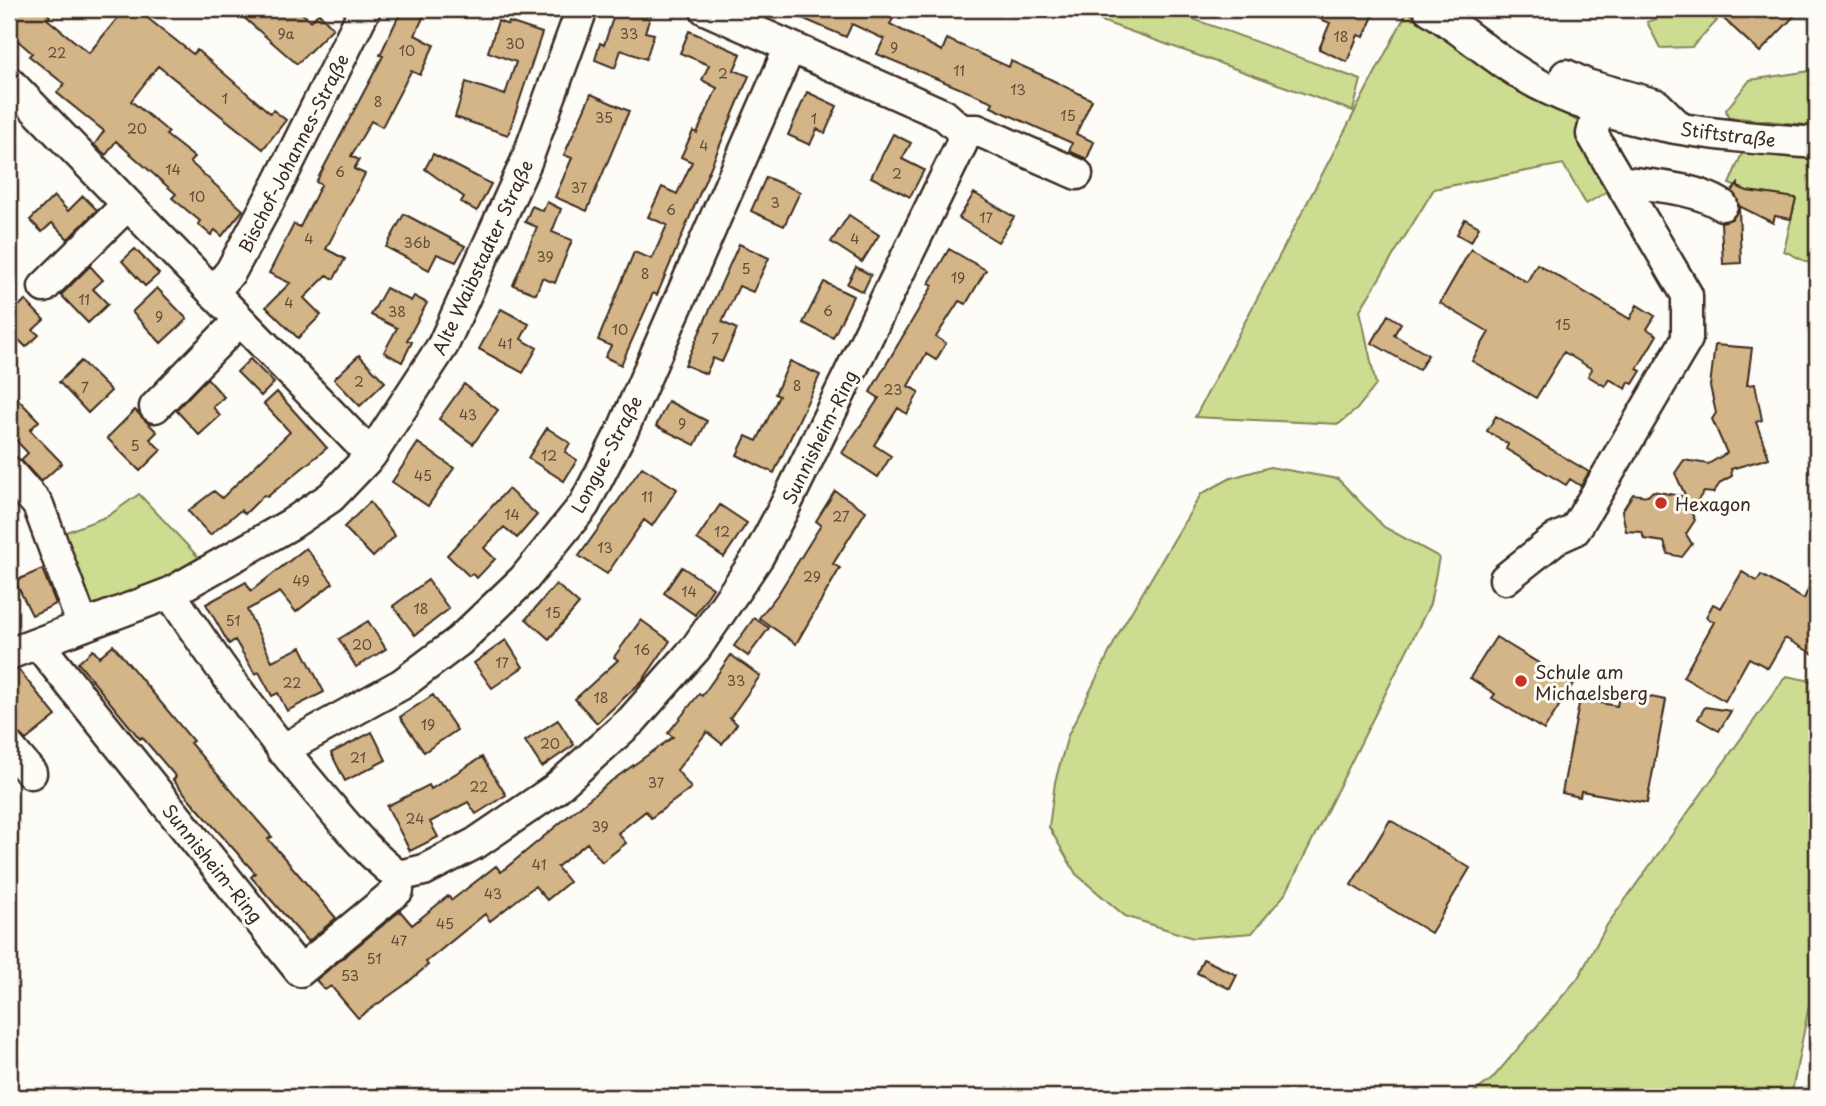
<svg xmlns="http://www.w3.org/2000/svg" width="1826" height="1106" font-family="'Playpen Sans',sans-serif">
<rect width="100%" height="100%" fill="#fdfcf7"/>
<filter id="ink" filterUnits="userSpaceOnUse"><feTurbulence type="fractalNoise" baseFrequency=".0143" numOctaves="2"/><feDisplacementMap in="SourceGraphic" scale="14" xChannelSelector="R" yChannelSelector="G"/><feConvolveMatrix kernelMatrix="1 2 1 2 8 2 1 2 1" color-interpolation-filters="sRGB"/></filter>
<g filter="url(#ink)">
<!-- green -->
<path fill="#ccdc91" stroke="#848358" stroke-width="2" d="M1068,9H1166L1361,80L1353,111Z
M1684,9H1699L1717,21L1692,47L1660,48L1647,22Z
M1407,12L1524,91L1577,121L1587,151L1611,189L1586,204L1563,164L1434,189L1360,310L1376,385L1357,409L1339,424L1195,417Z
M1817,70V126L1728,117L1726,110L1750,80Z
M1743,151L1817,156V267L1784,251L1796,198L1747,191L1729,184Z
M1270,467L1338,479L1384,527L1439,557L1430,604L1286,893L1252,933L1193,938L1125,916L1076,874L1049,827L1055,782L1068,735L1120,631L1201,494L1231,478Z
M139,494L200,559L141,589L88,606L58,535L108,516Z
M1786,676L1817,682V965L1791,1097H1468L1492,1079L1578,978L1607,925Z"/>
<!-- building -->
<path fill="#d3b588" stroke="#3b2a1e" stroke-width="2" d="M9,9H41L50,16L47,19L89,53L125,9H136L193,54L197,50L270,113L273,110L286,120L263,149L158,66L131,101L169,132L166,135L194,157L190,162L243,210L222,236L215,230L211,235L198,224L200,221L172,198L176,194L116,141L106,155L94,145L104,131L57,93L64,84L29,56L32,53L9,33Z
M234,9H297L311,21L319,13L333,28L297,64Z
M402,9H427L415,35L434,45L420,75L411,71L382,127L371,121L351,156L359,160L354,169L365,174L326,249L345,259L334,279L327,275L304,298L321,315L298,338L266,307L290,283L269,273L294,224L300,227L321,185L316,182L383,56L380,55Z
M616,9L652,12L645,32L654,34L646,59L621,50L615,68L595,60L600,43L604,45Z
M781,9H870L893,19L890,24L942,51L947,39L1009,67L1011,61L1044,76L1092,100L1076,134L1094,142L1087,159L1069,151L1072,143L991,107L993,102L877,54L884,39L852,24L846,37Z
M1297,9H1376L1364,37L1358,35L1347,62L1319,49L1330,23Z
M1713,9H1801L1760,52Z
M498,21L508,25L509,22L542,33L508,135L455,117L466,82L505,95L516,62L488,52Z
M689,31L741,54L734,70L749,76L657,295L653,293L621,365L605,357L611,346L598,340L634,252L652,259L667,225L648,217L662,187L677,194L692,162L681,157L693,131L697,133L717,88L702,80L709,65L680,53Z
M807,92L837,106L825,133L817,129L810,145L788,135Z
M591,94L629,111L587,211L555,197L572,158L564,155Z
M893,134L911,143L902,159L924,170L910,197L871,177Z
M433,154L491,184L477,211L461,202L464,197L425,169Z
M766,177L800,192L784,226L751,211Z
M1738,184V187L1747,191L1796,198L1791,219L1775,216L1773,223L1739,206L1732,191Z
M974,193L1014,217L998,242L959,218Z
M54,196L68,211L83,196L97,210L68,239L52,223L42,232L30,220Z
M547,202L561,209L552,232L572,240L555,283L542,278L536,294L513,285L537,227L525,222L532,206L543,211Z
M1739,208L1741,263L1723,264L1721,222L1732,219Z
M404,214L465,246L456,262L437,254L429,270L386,247Z
M849,215L879,235L862,262L831,242Z
M1465,219L1479,227L1471,242L1457,234Z
M739,244L769,258L753,292L739,286L722,322L737,329L722,362L713,358L706,374L685,365Z
M135,249L159,274L145,286L122,261Z
M949,249L986,270L966,304L959,301L936,337L946,343L936,360L926,354L908,386L919,392L907,414L898,408L874,445L891,456L878,477L842,453L879,398L870,392L933,285L929,283Z
M1471,249L1527,282L1537,264L1630,319L1637,305L1655,316L1647,329L1657,335L1637,369L1641,371L1633,384L1629,382L1626,389L1609,379L1605,386L1588,376L1592,369L1564,352L1536,398L1472,361L1489,332L1440,303Z
M90,266L103,280L93,289L108,304L88,323L61,295Z
M856,267L871,275L863,292L847,284Z
M824,282L853,296L833,338L803,323Z
M157,288L187,319L161,343L132,312Z
M386,288L411,301L414,296L427,303L407,340L412,342L402,362L384,352L397,328L371,315Z
M25,300L44,320L33,330L39,335L26,347L9,330V316Z
M501,309L529,324L521,339L537,348L523,373L479,349Z
M1388,315L1401,323L1394,335L1428,355L1419,370L1372,343Z
M1715,345L1752,348L1747,385L1755,384L1762,420L1756,422L1769,458L1731,469L1732,476L1721,482L1713,493L1704,492L1690,510L1695,520L1686,534L1692,544L1682,557L1668,554L1664,542L1644,539L1642,532L1626,531L1622,511L1633,494L1648,496L1653,491L1686,497L1675,473L1684,460L1708,464L1727,453L1712,419L1716,413L1710,386Z
M359,355L385,382L360,406L334,379Z
M250,359L274,383L261,396L237,372Z
M81,361L111,391L88,413L59,382Z
M790,361L820,375L774,473L737,455L746,436L757,441L779,396L775,394Z
M207,378L224,397L213,407L220,416L199,435L176,410Z
M464,384L498,410L473,444L439,419Z
M9,390L39,421L30,430L62,463L41,482L21,460L28,453L9,433Z
M277,392L327,448L267,497L264,495L245,514L241,510L210,535L188,511L214,491L222,498L290,432L264,404Z
M668,401L707,421L695,445L656,426Z
M135,410L157,432L150,439L161,450L140,471L107,438Z
M1496,416L1589,472L1581,486L1570,479L1566,485L1506,449L1508,444L1487,431Z
M547,428L570,443L565,452L577,460L564,481L528,458Z
M418,443L454,468L428,506L392,482Z
M642,467L677,489L652,526L644,520L607,574L579,556Z
M508,489L537,515L517,538L504,527L484,548L495,559L477,578L472,574L469,576L447,555Z
M835,491L866,511L833,564L840,568L796,644L759,618L778,594L821,525L816,521Z
M370,502L395,536L373,557L344,527Z
M720,505L747,523L724,557L697,539Z
M306,548L333,583L296,612L280,592L247,610L272,661L301,647L324,692L287,711L278,693L272,696L259,672L255,674L235,640L229,644L206,604L246,582L251,591Z
M682,567L713,588L695,615L664,593Z
M1817,568V656L1785,638L1768,668L1749,658L1725,701L1683,677L1714,622L1706,617L1713,604L1721,608L1742,572L1757,581L1761,575L1804,599Z
M42,569L56,604L32,615L15,581Z
M428,580L449,609L415,635L393,606Z
M556,584L579,604L549,639L526,619Z
M754,618L769,628L748,656L734,646Z
M641,620L670,641L643,680L597,723L575,699L618,660L614,657Z
M368,621L386,649L356,667L339,639Z
M1496,637L1573,684L1544,730L1492,698L1495,694L1470,678Z
M506,640L523,667L492,688L474,663Z
M113,645L193,741L190,743L272,837L268,839L336,918L308,942L251,877L255,873L191,801L173,780L176,777L142,737L140,739L78,663L93,650L99,657Z
M731,655L760,676L730,718L737,724L722,744L707,732L677,770L691,788L651,818L646,811L618,833L626,843L602,862L587,843L557,867L569,882L547,900L535,886L490,921L485,914L426,962L428,965L406,984L358,1018L331,986L325,990L316,980L400,911L412,925L448,896L452,900L496,866L501,872L607,784L673,737L668,733L699,694L702,696Z
M18,669L56,716L26,740L9,725V675Z
M1620,691L1666,700L1647,803L1581,791L1580,797L1562,793L1580,699L1617,706Z
M433,695L457,730L424,752L400,717Z
M1705,707L1731,711L1719,731L1698,719Z
M558,720L574,745L542,767L525,741Z
M372,732L386,760L345,781L331,753Z
M482,757L506,795L476,814L468,802L430,822L438,837L410,851L387,806L429,785L431,789Z
M1390,820L1470,868L1431,933L1351,885Z
M1203,959L1237,975L1230,989L1197,973Z"/>
<g fill="none" stroke-linecap="round" stroke-linejoin="round">
<defs>
<path id="minor" d="M1429,9C1469,34 1505,69 1548,89C1632,130 1726,136 1817,143
M1566,75L1587,85L1657,105L1680,128
M9,82L371,455
M961,130H977L1077,174
M1621,181C1654,186 1693,187 1722,205
M44,287L127,205
M213,293L231,271L278,184L365,9
M155,407L239,321
M9,472L38,505L83,626
M1505,579L1555,539L1575,530L1687,339V295L1592,134L1598,111
M170,593C215,662 263,727 317,791C343,821 366,852 398,876
M39,645L300,971L398,890V876L424,870L476,843L554,790L632,720L696,648L758,557L785,506L962,143L961,130L944,115L705,9
M9,654L170,593L291,524L331,497L371,455L443,345L526,162L582,9
M9,747L31,773
M282,750L402,684L459,641L524,579L584,505L624,427L790,47"/>
</defs>
<!-- minor casing -->
<use href="#minor" stroke="#3b2a1e" stroke-width="35"/>
<!-- minor -->
<use href="#minor" stroke="#fdfcf7" stroke-width="30"/>
</g>
</g>
<!-- markers -->
<g fill="#c8321e" stroke="#fdfcf7" stroke-width="2.5">
<circle cx="1661" cy="503" r="7"/>
<circle cx="1521" cy="681" r="7"/>
</g>
<g text-anchor="middle" dominant-baseline="central" stroke-width="6" stroke-linejoin="round" paint-order="stroke">
<!-- number labels -->
<g font-size="14" fill="#614d38">
<text x="286" y="33">9a</text>
<text x="629" y="33">33</text>
<text x="1341" y="36">18</text>
<text x="515" y="43">30</text>
<text x="894" y="47">9</text>
<text x="407" y="50">10</text>
<text x="57" y="52">22</text>
<text x="959" y="70">11</text>
<text x="723" y="73">2</text>
<text x="1018" y="89">13</text>
<text x="225" y="98">1</text>
<text x="378" y="101">8</text>
<text x="1068" y="115">15</text>
<text x="604" y="117">35</text>
<text x="814" y="118">1</text>
<text x="137" y="128">20</text>
<text x="704" y="145">4</text>
<text x="173" y="169">14</text>
<text x="340" y="171">6</text>
<text x="897" y="173">2</text>
<text x="579" y="187">37</text>
<text x="197" y="196">10</text>
<text x="775" y="202">3</text>
<text x="671" y="209">6</text>
<text x="986" y="217">17</text>
<text x="309" y="238">4</text>
<text x="855" y="238">4</text>
<text x="417" y="242">36b</text>
<text x="545" y="256">39</text>
<text x="746" y="268">5</text>
<text x="645" y="273">8</text>
<text x="958" y="277">19</text>
<text x="84" y="299">11</text>
<text x="289" y="302">4</text>
<text x="828" y="310">6</text>
<text x="397" y="311">38</text>
<text x="159" y="316">9</text>
<text x="1563" y="324">15</text>
<text x="620" y="329">10</text>
<text x="715" y="338">7</text>
<text x="505" y="343">41</text>
<text x="359" y="381">2</text>
<text x="797" y="385">8</text>
<text x="85" y="387">7</text>
<text x="893" y="389">23</text>
<text x="468" y="414">43</text>
<text x="682" y="423">9</text>
<text x="135" y="445">5</text>
<text x="549" y="455">12</text>
<text x="423" y="475">45</text>
<text x="647" y="496">11</text>
<text x="512" y="514">14</text>
<text x="841" y="516">27</text>
<text x="722" y="531">12</text>
<text x="605" y="547">13</text>
<text x="812" y="576">29</text>
<text x="301" y="580">49</text>
<text x="689" y="591">14</text>
<text x="421" y="608">18</text>
<text x="553" y="612">15</text>
<text x="233" y="620">51</text>
<text x="362" y="644">20</text>
<text x="642" y="649">16</text>
<text x="502" y="662">17</text>
<text x="736" y="680">33</text>
<text x="292" y="682">22</text>
<text x="601" y="697">18</text>
<text x="428" y="724">19</text>
<text x="550" y="743">20</text>
<text x="358" y="757">21</text>
<text x="656" y="782">37</text>
<text x="479" y="786">22</text>
<text x="415" y="818">24</text>
<text x="600" y="826">39</text>
<text x="539" y="864">41</text>
<text x="493" y="893">43</text>
<text x="445" y="923">45</text>
<text x="399" y="940">47</text>
<text x="374" y="958">51</text>
<text x="350" y="975">53</text>
</g>
<!-- street labels -->
<g font-size="18" fill="#3b2a1e" stroke="#fdfcf7">
<text transform="translate(1728 134) rotate(7)">Stiftstraße</text>
<text transform="translate(293 153) rotate(-63)">Bischof-Johannes-Straße</text>
<text transform="translate(482 257) rotate(-65)">Alte Waibstadter Straße</text>
<text transform="translate(819 437) rotate(-64)">Sunnisheim-Ring</text>
<text transform="translate(606 454) rotate(-62)">Longue-Straße</text>
<text transform="translate(213 863) rotate(51)">Sunnisheim-Ring</text>
</g>
<!-- poi labels -->
<g font-size="18" fill="#3b2a1e" stroke="#fdfcf7" text-anchor="start">
<text x="1675" y="503">Hexagon</text>
<text x="1535" y="671">Schule am<tspan x="1535" dy="21">Michaelsberg</tspan></text>
</g>
</g>
<!-- margin -->
<rect width="1826" height="1106" fill="none" stroke="#fdfcf7" stroke-width="35"/>
<rect x="18" y="18" width="1791" height="1071" fill="none" stroke="#3b2a1e" stroke-width="2.5" filter="url(#ink)"/>
</svg>
